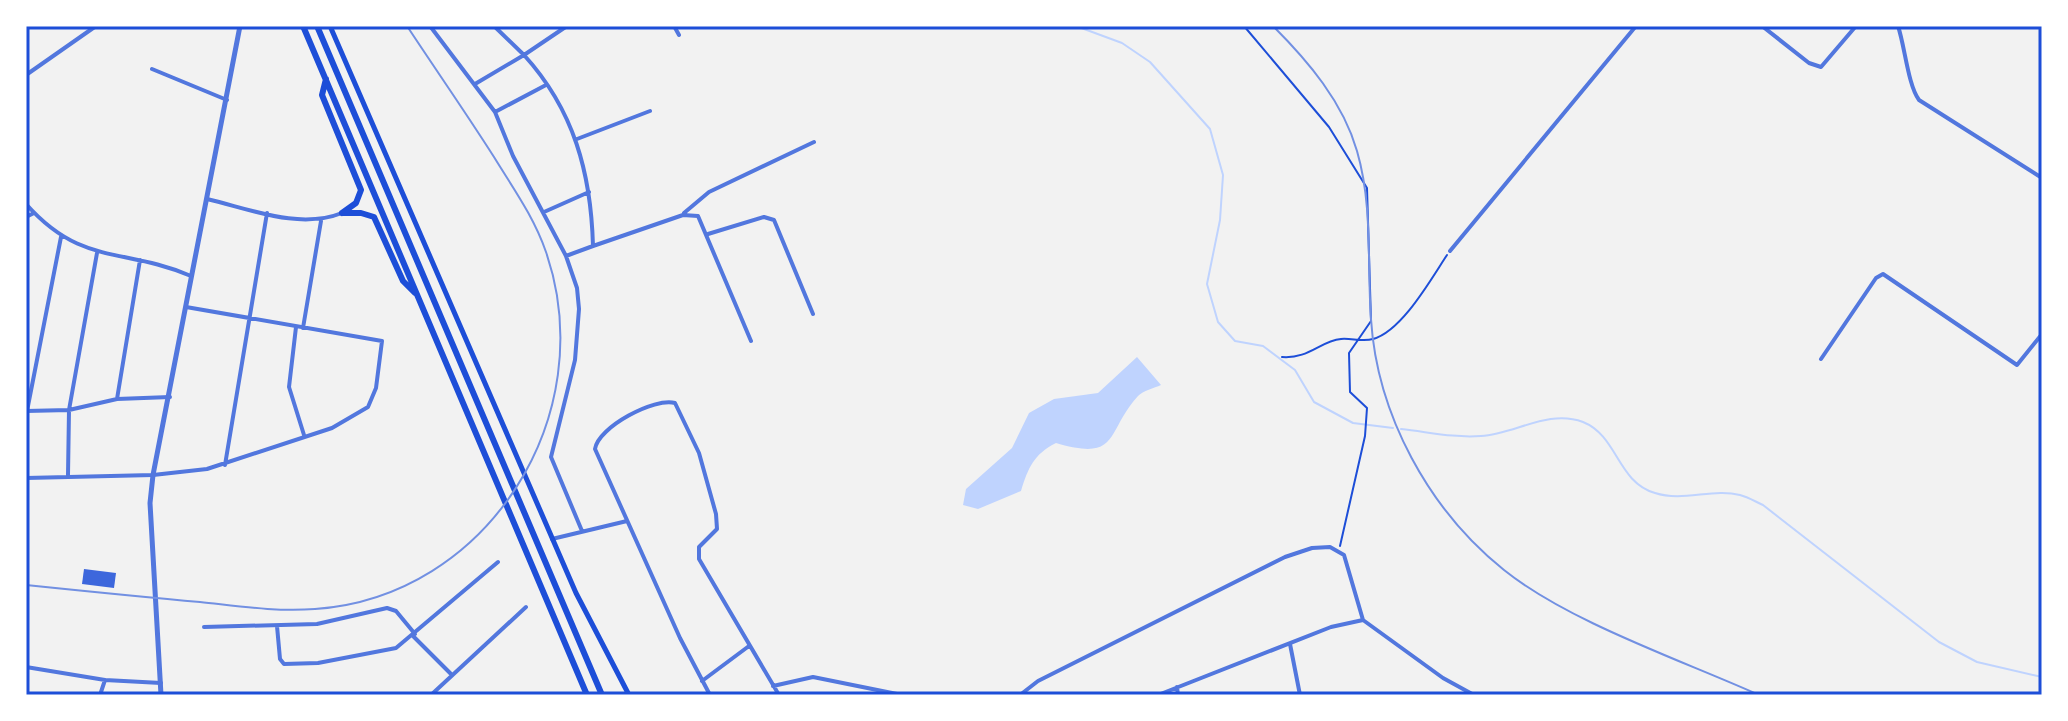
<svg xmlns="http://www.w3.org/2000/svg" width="2068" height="721" font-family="'Roboto Condensed',sans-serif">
<rect width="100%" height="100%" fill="#f2f2f2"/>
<!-- water -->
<path fill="#bfd3fe" d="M1137,357L1161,385C1154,388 1143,391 1138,396C1105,432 1121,462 1056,443C1034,454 1028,468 1021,491L978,509L963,505L966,489L1012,448L1029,413L1054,399L1098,393Z"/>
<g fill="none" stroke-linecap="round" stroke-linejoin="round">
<!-- stream -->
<path stroke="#bfd3fe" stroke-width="2" d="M1076,26L1122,43L1150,62L1210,129L1223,175L1220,220L1207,284L1218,322L1235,341L1263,346L1295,370L1314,402L1353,423L1393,428
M1401,429C1429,432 1453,438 1481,436C1515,434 1548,409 1583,422C1618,436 1617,482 1655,493C1683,502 1713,488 1740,495C1748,497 1756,502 1763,505L1939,642L1977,662L2042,677"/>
</g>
<!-- building -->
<path fill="#3d67dc" d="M84,569L116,573L114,588L82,584Z"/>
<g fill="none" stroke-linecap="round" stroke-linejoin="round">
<!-- path -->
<path stroke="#1d4ed8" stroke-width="2" d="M1244,26L1329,127L1367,188L1371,321L1349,353L1350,392L1367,408L1365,436L1340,546
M1282,357C1309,359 1320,341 1341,339C1351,338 1363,342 1373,339C1402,331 1431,279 1447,255"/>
<!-- minor -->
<path stroke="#5277de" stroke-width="4" d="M430,26L495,112L513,156L566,256L577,288L579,309L575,360L551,457L582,531
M674,26L679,35
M1762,26L1809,63L1821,67L1856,26
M1898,26C1905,47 1908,85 1919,100L2042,178
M152,69L227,100
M26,75L96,26
M475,84L524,55L494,26
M495,112L546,85
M577,139L650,111
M207,199C250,209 299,230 342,213
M26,204C82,267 124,247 191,276
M544,212L589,192
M684,213L709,192L814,142
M26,217L34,213
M708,234L764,217L774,220L813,314
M593,246L683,215L698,216L751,341
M1450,251L1636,26
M566,256L593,246C591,173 574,110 524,55L567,26
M296,327L289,387L304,435
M303,328L321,221
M1821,359L1876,278L1883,274L2017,365L2042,334
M117,399L140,260
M26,411L69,410L117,399L170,397
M27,411L61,237
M225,465L267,213
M68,475L69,410L97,253
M26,478L153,475L207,469L332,428L368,407L376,388L382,341L186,307
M552,539L627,521
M277,626L280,659L284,664L318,663L396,648L498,562
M204,627L317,624L387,608L396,611L415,634
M413,636L451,674
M1290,644L1300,695
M26,667L105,680L161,683
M702,681L749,646
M773,686L813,677L902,695
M1177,687L1178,695
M100,695L105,680
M431,695L526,607
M710,695L680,638L595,449C598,427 655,397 675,403L699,453L716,514L717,529L699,547V559L779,695
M1020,695L1038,681L1285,557L1312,548L1330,547L1344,555L1363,620
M1158,695L1331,627L1363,620L1443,678L1474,695"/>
<!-- tertiary -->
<path stroke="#5277de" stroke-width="5" d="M46,695H67
M161,695L150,503L153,475L240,26"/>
<!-- secondary -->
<path stroke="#1d4ed8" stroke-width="5" d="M330,26L576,593L629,695"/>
<!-- trunk -->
<path stroke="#1d4ed8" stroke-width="6" d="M303,26L587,695
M317,26L602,695
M326,79L322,95L361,190L356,203L342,213
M342,213H361L374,217L403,281L415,293"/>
<!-- rail -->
<path stroke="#7290e2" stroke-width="2" d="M1273,26C1308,61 1343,102 1357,151C1373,206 1367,263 1371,319C1377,415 1429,510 1504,570C1569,622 1681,660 1759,695
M26,585C84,591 142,597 200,602C238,606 276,612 315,609C488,597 602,415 546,252C534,217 513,188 494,157C466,113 436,70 407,26"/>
</g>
<!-- border -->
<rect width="2068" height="721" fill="none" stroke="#ffffff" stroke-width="56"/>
<rect x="28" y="28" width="2012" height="665" fill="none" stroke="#1d4ed8" stroke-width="3"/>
</svg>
